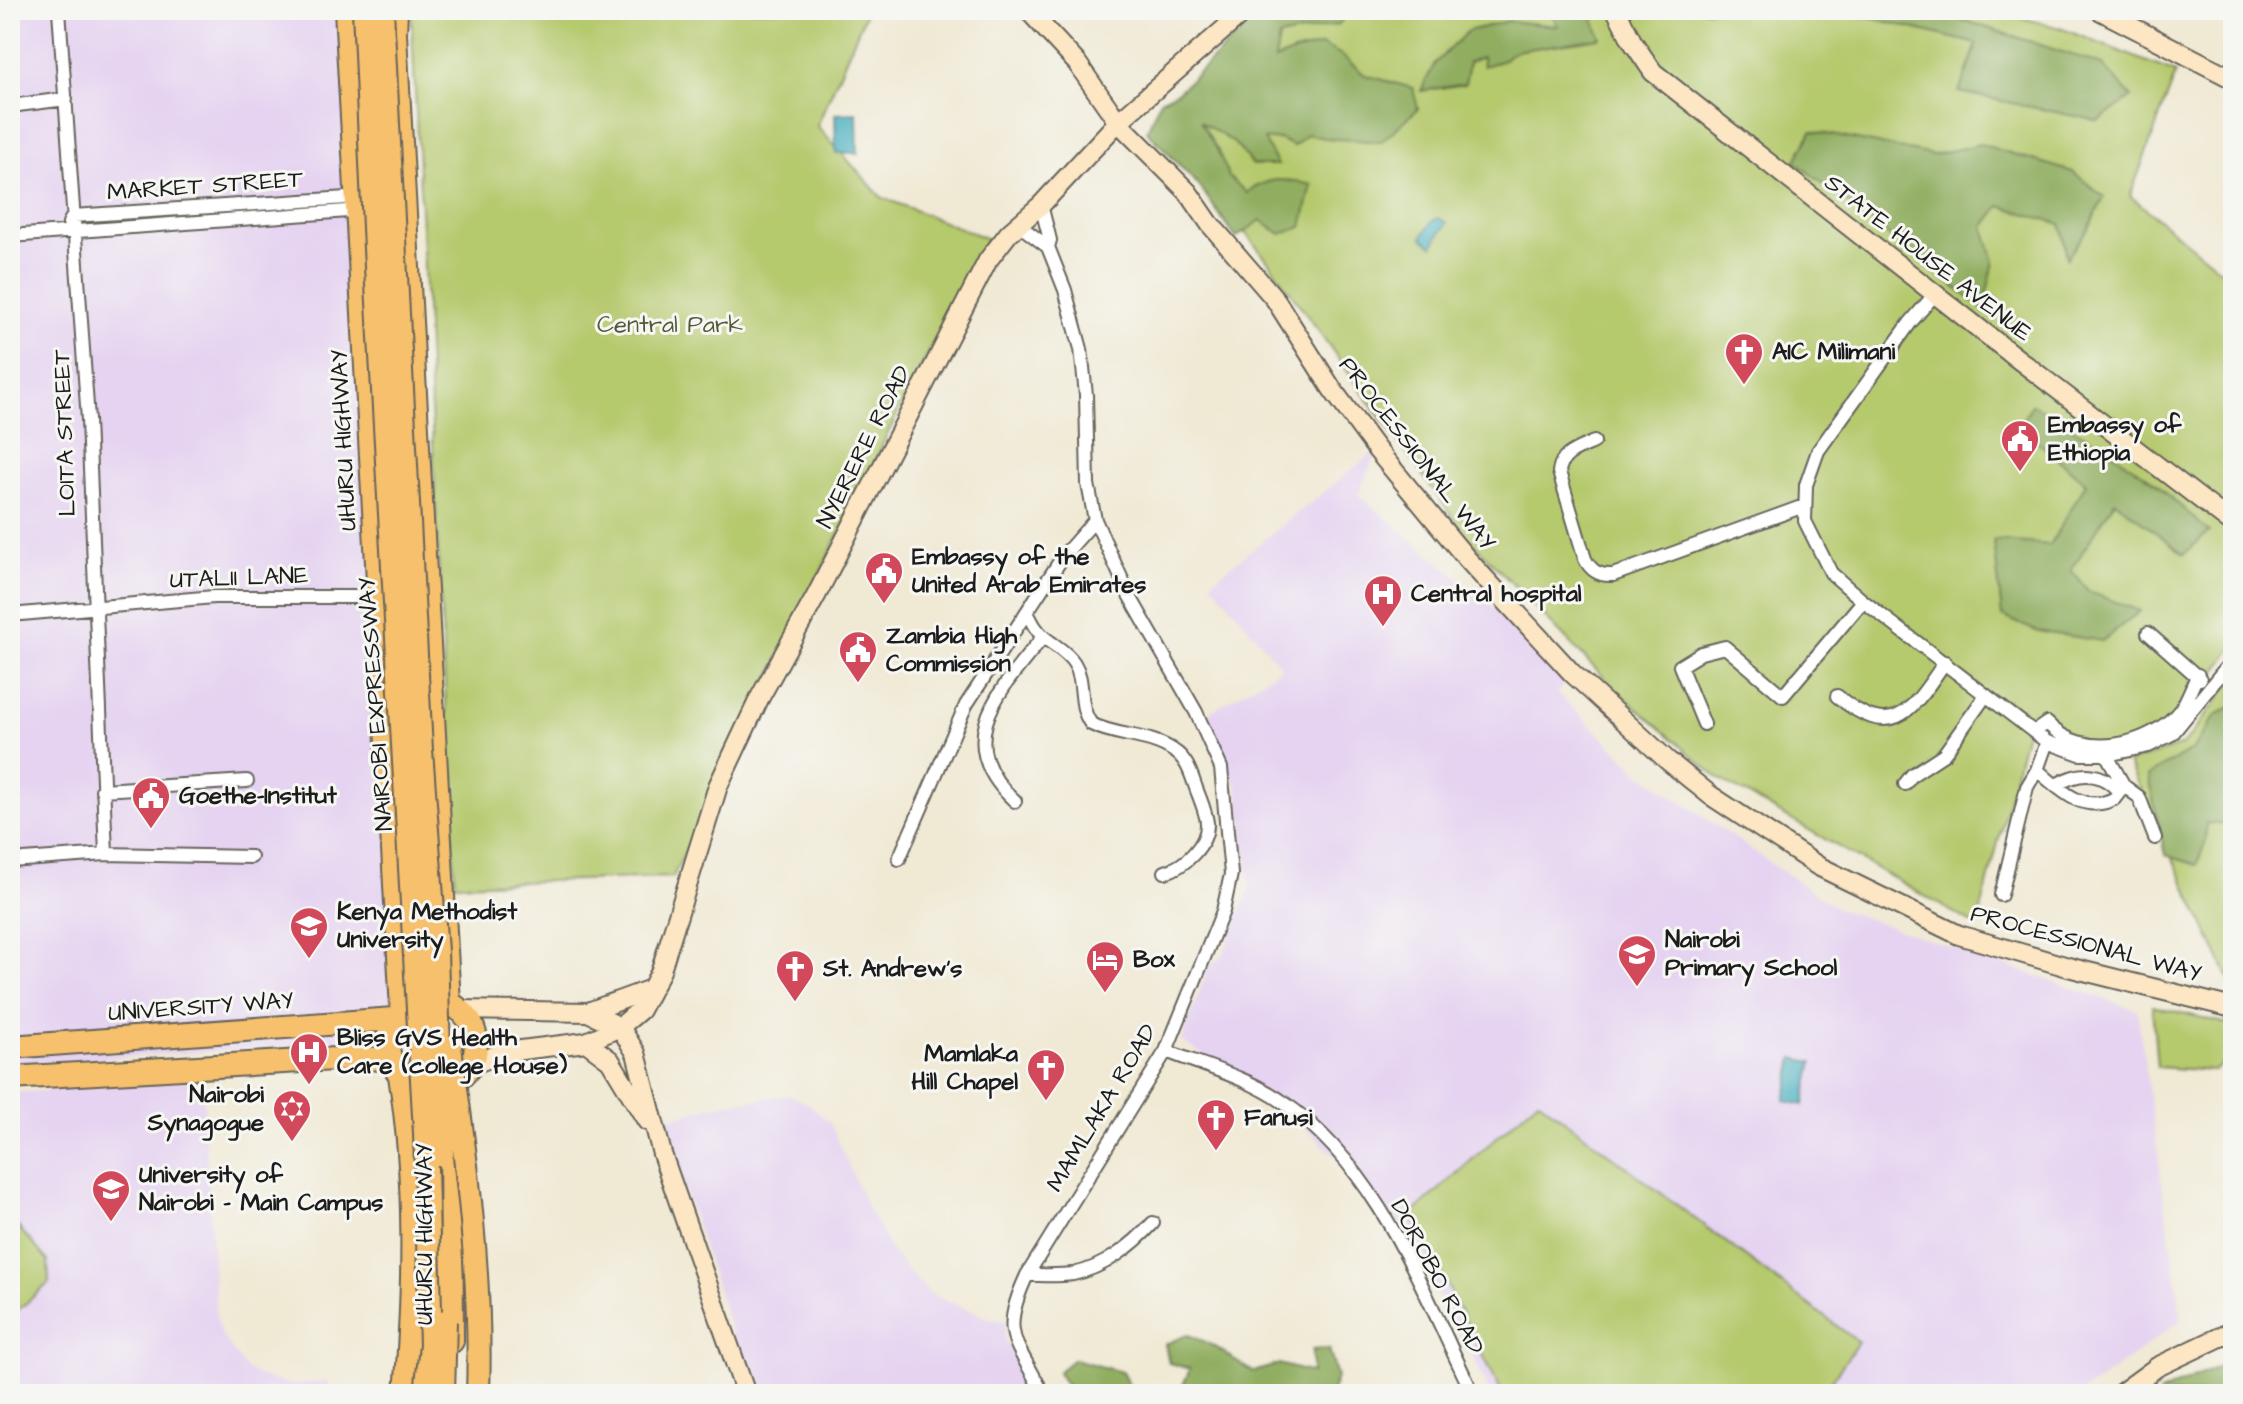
<svg xmlns="http://www.w3.org/2000/svg" width="2243" height="1404" font-family="'Architects Daughter',sans-serif">
<rect width="100%" height="100%" fill="#f6f6f2"/>
<filter id="ink" filterUnits="userSpaceOnUse"><feTurbulence type="fractalNoise" baseFrequency=".0125" numOctaves="2"/><feDisplacementMap in="SourceGraphic" scale="16" xChannelSelector="R" yChannelSelector="G"/><feConvolveMatrix kernelMatrix="1 2 1 2 8 2 1 2 1" color-interpolation-filters="sRGB"/></filter>
<filter id="wash" filterUnits="userSpaceOnUse"><feTurbulence type="fractalNoise" baseFrequency=".006" numOctaves="4" result="noise"/><feDisplacementMap in="SourceGraphic" scale="32" xChannelSelector="R" yChannelSelector="G"/><feGaussianBlur stdDeviation="1.8" result="paint"/><feColorMatrix in="noise" values="0 0 0 0 0 0 0 0 0 0 0 0 0 0 0 0 0 1.4 0 .05"/><feComposite in="paint" operator="in"/></filter>
<g filter="url(#wash)">
<rect width="100%" height="100%" fill="#f0e9d4"/>
<!-- built -->
<path fill="#e5d3f1" d="M10,10H372L413,1034L396,1040L10,1064Z
M1377,450L1358,495L1572,673L1557,693L1642,775L1838,909L2137,1010L2182,1320L2080,1394H1490L1476,1362L1408,1241L1353,1172L1265,1092L1181,1041L1209,966L1222,957L1250,887L1238,789L1206,715L1282,668L1211,582Z
M202,1080L216,1315L221,1334L246,1369L258,1376L291,1385L328,1381L330,1394H10V1093Z
M789,1095L809,1104L830,1123L867,1207L892,1252L914,1277L931,1294L983,1316L1006,1322L1005,1340L1035,1394H752L662,1120L717,1105Z"/>
<!-- green -->
<path fill="#b5c96d" stroke="#687244" stroke-width="2" d="M411,10H867L817,126L881,197L988,239L907,394L673,877L455,884Z
M1276,10H1993L2060,28L2176,73L2130,196L2233,280V649L2178,719L2142,742L2075,749L2028,723L1977,926L1718,778L1615,689L1468,538L1265,257L1156,123Z
M2233,680V987L2128,763L2183,745Z
M2152,1006L2233,1025V1054L2214,1071L2157,1067Z
M1538,1100L1858,1342L1823,1394H1503L1411,1215Z
M10,1218L48,1261L49,1283L10,1317Z
M582,1384V1394H520V1388Z"/>
<!-- forest -->
<path fill="#90ad60" stroke="#56643e" stroke-width="2" d="M1264,10H1322L1324,16L1331,10H1348L1339,24L1279,37L1275,60L1294,52L1322,45L1340,54L1365,75L1413,88L1418,109L1381,142L1325,138L1307,134L1294,146L1279,139L1264,140L1278,165H1253L1234,143L1200,121L1218,151L1229,177L1247,193C1271,175 1284,179 1312,185L1302,227L1281,234L1261,220L1236,238L1200,187L1147,131L1160,100L1179,91Z
M1551,10H1590L1601,38L1515,51L1501,61L1483,66L1482,57L1469,62L1465,84L1421,91L1435,63L1468,31L1508,21L1557,26Z
M1838,10H1932L2103,65L2132,97L2098,121L1959,92L1977,44Z
M1812,131L1933,155L1980,144L2073,172L2104,197L2089,228L2067,258L2061,224L2000,206L1984,227L1994,262L1983,309L1795,162Z
M2032,404L2095,441L2152,480L2209,532L2184,554L2115,501L2071,570L2089,592L2140,611L2102,641L2036,631L2002,616L1994,540L2050,545L2086,483L2019,426Z
M2233,706V819L2227,825L2206,823V840L2197,865L2165,855L2148,776L2193,749L2216,715Z
M1187,1335C1213,1342 1231,1359 1254,1372L1279,1364L1312,1373V1350L1329,1349L1337,1377L1331,1394H1179L1190,1369L1169,1363L1165,1344Z
M1074,1359L1122,1372L1134,1394H1072L1058,1372Z
M2233,1363V1387L2221,1388L2218,1394H2158L2224,1364Z"/>
<!-- water -->
<path fill="#3eabbc" stroke="#2d646c" stroke-width="2" d="M857,113L858,153H836L835,114Z
M1439,218L1447,223L1432,246L1422,237L1431,222Z
M1794,1058L1813,1062L1804,1105L1785,1101Z"/>
</g>
<g filter="url(#ink)">
<g fill="none" stroke-linecap="round" stroke-linejoin="round">
<defs>
<path id="street" d="M59,10L88,420L106,854
M10,106L66,99
M1041,205L1050,240L1048,247L1065,290L1081,349L1086,395L1088,484L1095,520L1129,595L1196,712L1221,768L1231,874L1223,911L1166,1051L1027,1275C998,1337 1017,1340 1043,1394
M69,223L73,216L347,198L357,194
M1019,225L1048,247
M10,236L348,211L359,214
M1935,294L1910,323L1818,451L1806,485L1805,521L1831,573L1863,601L2047,742L2080,754H2112L2149,746L2172,734L2233,659
M1594,442C1579,449 1561,453 1559,472L1585,559C1591,571 1599,576 1613,575L1804,506
M1027,612C1032,622 1036,631 1045,638C1055,646 1067,652 1074,663C1086,682 1077,705 1091,724C1117,737 1150,734 1174,751C1187,759 1191,774 1196,788C1200,799 1206,812 1207,823C1208,845 1184,867 1165,872
M10,615L214,597H365L378,608
M2148,633L2200,679
M1837,696C1894,743 1911,711 1945,662
M1704,724L1680,666L1701,653L1725,647L1783,696L1863,601
M2034,732L2047,723C2082,761 2151,747 2181,709C2188,699 2192,685 2198,675
M2106,754L2124,786L2139,797L2155,838
M2037,770C2060,789 2082,814 2114,799L2124,786
M1905,784L1912,775L1944,754L1986,695
M2058,784C2080,771 2102,771 2119,792
M102,790L247,781
M1015,801C949,741 1000,690 1043,637
M899,859L966,705L1064,555L1095,520
M10,861L106,854L251,857
M2001,895L2027,787L2037,770L2047,742
M1166,1051C1204,1066 1249,1078 1283,1102C1380,1169 1423,1293 1473,1394
M1027,1275C1042,1275 1058,1276 1073,1274C1104,1268 1133,1245 1153,1223"/>
<path id="secondary" d="M1028,10L1077,63L1118,122L1188,192L1210,224L1275,299L1332,389L1377,450L1467,559L1572,673L1667,760L1710,795L1818,866L1959,935L2068,967L2233,1008
M1616,10L1632,41L1653,72L2014,356L2233,524
M2099,10L2233,79
M460,1010L588,1012L620,1027L636,1053L662,1154L746,1394
M588,1012L651,989
M586,1042L610,1060L647,1121
M471,1065L505,1052L586,1042L620,1027L640,1010L660,973L718,786L759,699L816,596L988,260L1009,233L1041,205L1118,122L1246,10
M2120,1394L2157,1367L2233,1331"/>
<path id="highway" d="M346,10L402,1010
M396,10L395,34L449,1003
M388 1044a44 44 0 1 1 88 0a44 44 0 1 1-88 0Z
M10,1047L394,1019
M400,1076C417,1180 414,1289 406,1394
M10,1078L353,1058L390,1059
M451,1131L452,1341"/>
</defs>
<!-- street casing -->
<use href="#street" stroke="#66645c" stroke-width="16"/>
<!-- secondary casing -->
<use href="#secondary" stroke="#66645c" stroke-width="22"/>
<!-- highway casing -->
<use href="#highway" stroke="#66645c" stroke-width="26"/>
<!-- street -->
<use href="#street" stroke="#fff" stroke-width="12"/>
<!-- secondary -->
<use href="#secondary" stroke="#fce6c4" stroke-width="18"/>
<!-- highway -->
<use href="#highway" stroke="#f7c06c" stroke-width="22"/>
<defs>
<path id="highway-bridge" d="M364,10L375,249L425,1133L431,1345L426,1394
M382,10L421,750L436,951L442,1155
M450,1047C467,1162 482,1278 478,1394
M443,1394L445,1321"/>
</defs>
<!-- highway-bridge casing -->
<use href="#highway-bridge" stroke="#66645c" stroke-width="26" stroke-linecap="butt"/>
<!-- highway-bridge -->
<use href="#highway-bridge" stroke="#f7c06c" stroke-width="22"/>
</g>
</g>
<!-- icons -->
<defs>
<symbol id="church-pin" viewBox="-11 -11 22 30"><path d="M0 17L-7.5 6A9.5 9.5 0 1 1 7.5 6Z" fill="#d1495b" stroke="#f6f6f2"/><path d="M-1.2-6h2.4v3.5h3.3v2.4h-3.3V6h-2.4V-.1h-3.3v-2.4h3.3Z" fill="#fff"/></symbol>
<symbol id="civic-pin" viewBox="-11 -11 22 30"><path d="M0 17L-7.5 6A9.5 9.5 0 1 1 7.5 6Z" fill="#d1495b" stroke="#f6f6f2"/><path d="M-.6-6.5H3V-4.5H.6V-3L4-1V1h2V6H-6V1h2V-1L-.6-3ZM-1.2 2.5V6h2.4V2.5Z" fill="#fff"/></symbol>
<symbol id="hospital-pin" viewBox="-11 -11 22 30"><path d="M0 17L-7.5 6A9.5 9.5 0 1 1 7.5 6Z" fill="#d1495b" stroke="#f6f6f2"/><path d="M-5-5h3v3.5h4V-5h3V5h-3V1.5h-4V5h-3Z" fill="#fff"/></symbol>
<symbol id="university-pin" viewBox="-11 -11 22 30"><path d="M0 17L-7.5 6A9.5 9.5 0 1 1 7.5 6Z" fill="#d1495b" stroke="#f6f6f2"/><path d="M0-5L7-2L0 1L-7-2ZM-4 1L0 2.5L4 1V4Q0 6-4 4Z" fill="#fff"/></symbol>
<symbol id="school-pin" viewBox="-11 -11 22 30"><path d="M0 17L-7.5 6A9.5 9.5 0 1 1 7.5 6Z" fill="#d1495b" stroke="#f6f6f2"/><path d="M0-5L7-2L0 1L-7-2ZM-4 1L0 2.5L4 1V4Q0 6-4 4Z" fill="#fff"/></symbol>
<symbol id="hotel-pin" viewBox="-11 -11 22 30"><path d="M0 17L-7.5 6A9.5 9.5 0 1 1 7.5 6Z" fill="#d1495b" stroke="#f6f6f2"/><path d="M-6-4.5h1.5V1H6V5H4.5V3h-9V5H-6ZM-4 0a1.8 1.8 0 1 1 3.6 0ZM.5 0V-2.5h3Q6-2.5 6 0Z" fill="#fff"/></symbol>
<symbol id="synagogue-pin" viewBox="-11 -11 22 30"><path d="M0 17L-7.5 6A9.5 9.5 0 1 1 7.5 6Z" fill="#d1495b" stroke="#f6f6f2"/><path d="M0-6.5L5.6 3.2H-5.6ZM0 6.5L5.6-3.2H-5.6Z" fill="#fff"/></symbol>
</defs>
<g fill-rule="evenodd">
<use href="#church-pin" x="1722" y="330" width="44" height="60"/>
<use href="#civic-pin" x="1998" y="417" width="44" height="60"/>
<use href="#civic-pin" x="862" y="549" width="44" height="60"/>
<use href="#hospital-pin" x="1361" y="572" width="44" height="60"/>
<use href="#civic-pin" x="836" y="628" width="44" height="60"/>
<use href="#civic-pin" x="129" y="774" width="44" height="60"/>
<use href="#university-pin" x="287" y="904" width="44" height="60"/>
<use href="#school-pin" x="1615" y="932" width="44" height="60"/>
<use href="#hotel-pin" x="1083" y="938" width="44" height="60"/>
<use href="#church-pin" x="773" y="947" width="44" height="60"/>
<use href="#hospital-pin" x="287" y="1030" width="44" height="60"/>
<use href="#church-pin" x="1024" y="1046" width="44" height="60"/>
<use href="#synagogue-pin" x="270" y="1087" width="44" height="60"/>
<use href="#church-pin" x="1194" y="1096" width="44" height="60"/>
<use href="#university-pin" x="89" y="1167" width="44" height="60"/>
</g>
<g text-anchor="middle" dominant-baseline="central" stroke-width="6" stroke-linejoin="round" paint-order="stroke">
<!-- street labels -->
<g font-size="24" fill="#1c1c1c" stroke="#f6f6f2">
<text transform="translate(205 186) rotate(-4)">MARKET STREET</text>
<text transform="translate(1928 258) rotate(38)">STATE HOUSE AVENUE</text>
<text transform="translate(65 433) rotate(-92)">LOITA STREET</text>
<text transform="translate(344 440) rotate(-93)">UHURU HIGHWAY</text>
<text transform="translate(864 447) rotate(-63)">NYERERE ROAD</text>
<text transform="translate(1417 454) rotate(52)">PROCESSIONAL WAY</text>
<text transform="translate(239 578) rotate(-2)">UTALII LANE</text>
<text transform="translate(376 704) rotate(-94)">NAIROBI EXPRESSWAY</text>
<text transform="translate(2086 944) rotate(15)">PROCESSIONAL WAY</text>
<text transform="translate(201 1007) rotate(-4)">UNIVERSITY WAY</text>
<text transform="translate(1102 1108) rotate(-59)">MAMLAKA ROAD</text>
<text transform="translate(425 1234) rotate(-90)">UHURU HIGHWAY</text>
<text transform="translate(1437 1277) rotate(62)">DOROBO ROAD</text>
</g>
<!-- park labels -->
<g font-size="24" fill="#525938" stroke="#f6f6f2">
<text x="670" y="325">Central Park</text>
</g>
<!-- poi labels -->
<g font-size="24" font-weight="bold" fill="#1c1c1c" stroke="#f6f6f2" text-anchor="start">
<text x="1772" y="352">AIC Milimani</text>
<text x="2048" y="425">Embassy of<tspan x="2048" dy="28">Ethiopia</tspan></text>
<text x="912" y="557">Embassy of the<tspan x="912" dy="28">United Arab Emirates</tspan></text>
<text x="1411" y="594">Central hospital</text>
<text x="886" y="636">Zambia High<tspan x="886" dy="28">Commission</tspan></text>
<text x="179" y="796">Goethe-Institut</text>
<text x="337" y="912">Kenya Methodist<tspan x="337" dy="28">University</tspan></text>
<text x="1665" y="940">Nairobi<tspan x="1665" dy="28">Primary School</tspan></text>
<text x="1133" y="960">Box</text>
<text x="823" y="969">St. Andrew's</text>
<text x="337" y="1038">Bliss GVS Health<tspan x="337" dy="28">Care (college House)</tspan></text>
<text x="1018" y="1054" text-anchor="end">Mamlaka<tspan x="1018" dy="28">Hill Chapel</tspan></text>
<text x="264" y="1095" text-anchor="end">Nairobi<tspan x="264" dy="28">Synagogue</tspan></text>
<text x="1244" y="1118">Fanusi</text>
<text x="139" y="1175">University of<tspan x="139" dy="28">Nairobi - Main Campus</tspan></text>
</g>
</g>
<!-- margin -->
<rect width="2243" height="1404" fill="none" stroke="#f6f6f2" stroke-width="40"/>
</svg>
